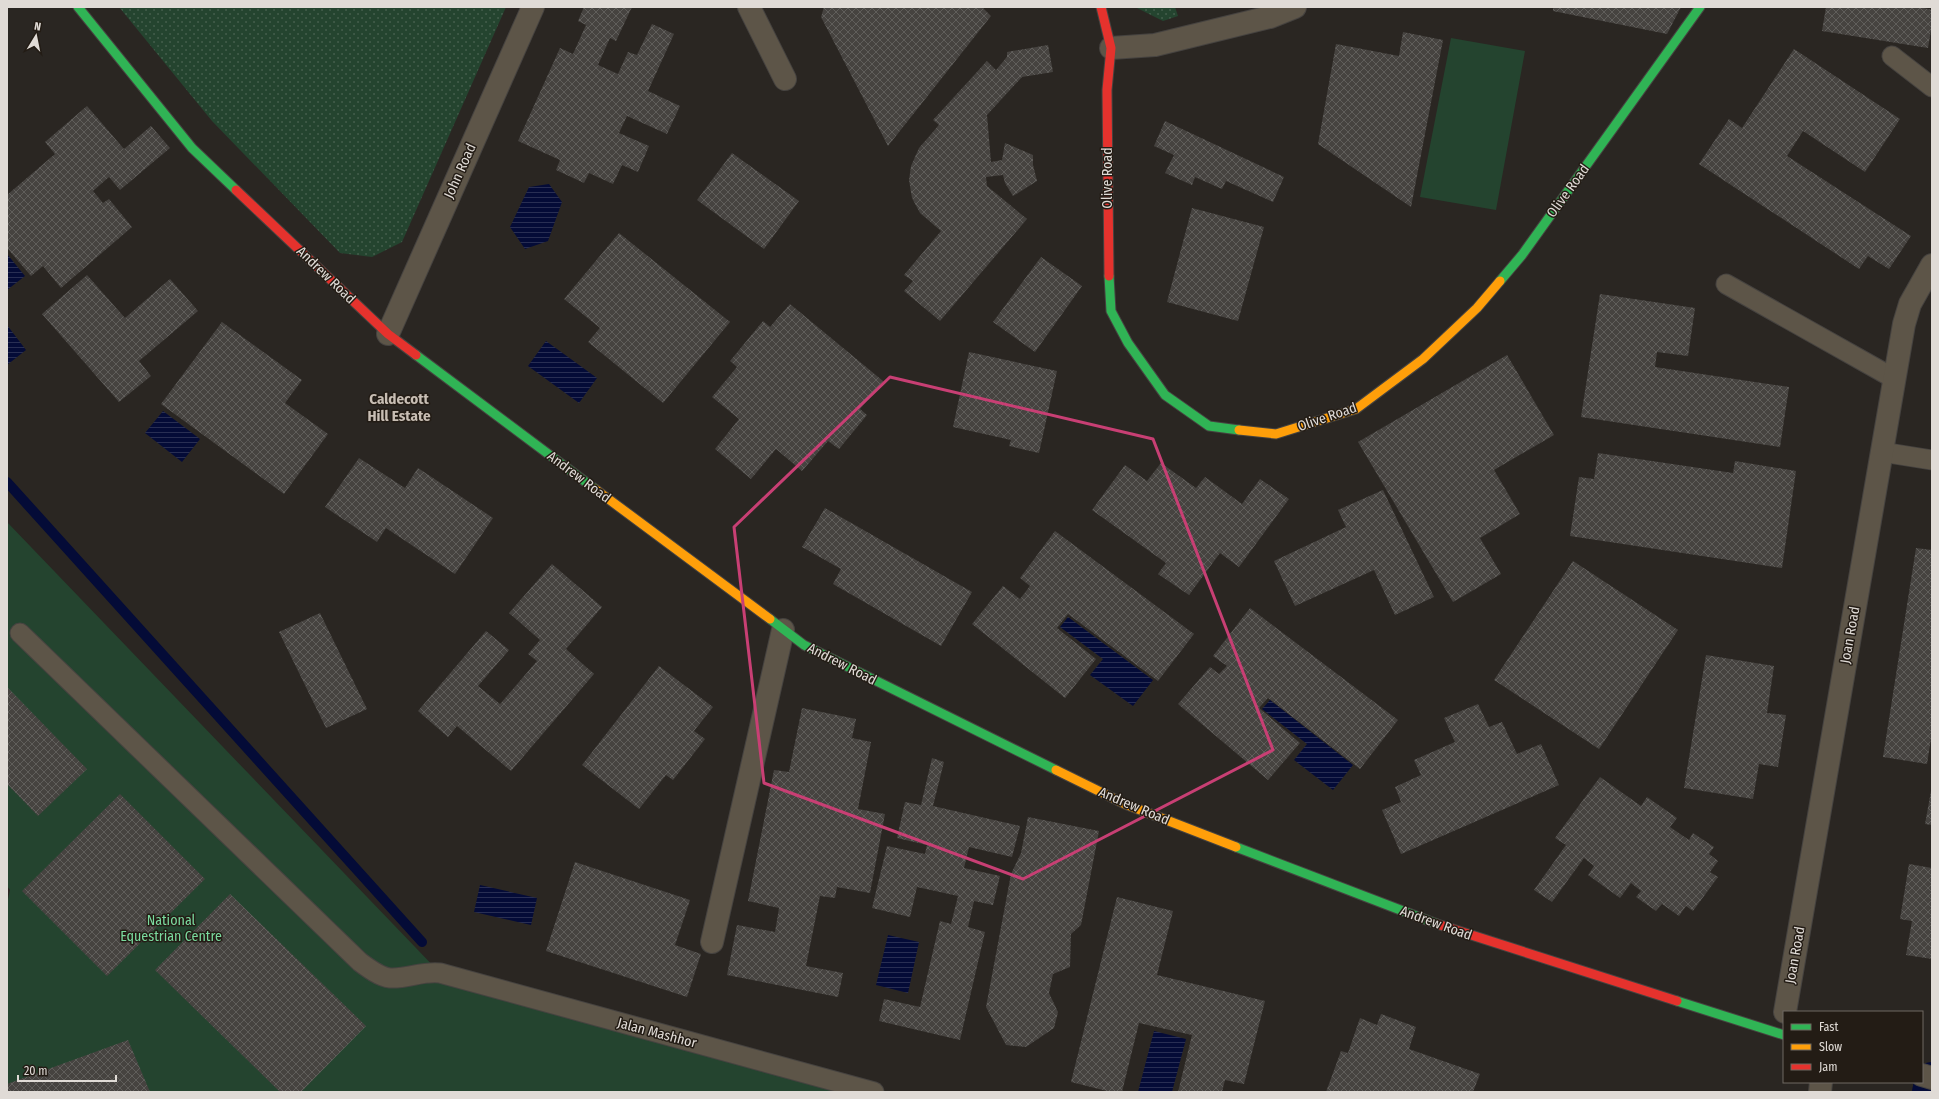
<svg xmlns="http://www.w3.org/2000/svg" width="1939" height="1099" font-family="'Fira Sans Condensed',sans-serif">
<defs>
<pattern id="grass-dots" width="8" height="8" patternUnits="userSpaceOnUse"><rect width="8" height="8" fill="#24442f"/><path d="M2 2h.1M6 6h.1" fill="none" stroke="#445e4c" stroke-width="1.8" stroke-linecap="round"/></pattern>
<pattern id="water-rules" width="6" height="5" patternUnits="userSpaceOnUse"><rect width="6" height="5" fill="#040b37"/><path d="M0 2.5h6" fill="none" stroke="#282e53"/></pattern>
<pattern id="building-cross-hatch" width="8" height="8" patternUnits="userSpaceOnUse"><rect width="8" height="8" fill="#464340"/><path d="M0 0l8 8M0 8l8-8" fill="none" stroke="#605e5b"/></pattern>
</defs>
<rect width="100%" height="100%" fill="#2a2622"/>
<!-- grass -->
<path fill="url(#grass-dots)" d="M119,7H506L402,242L372,257L340,253L212,121Z
M1135,7H1175L1178,16L1163,21Z"/>
<!-- park -->
<path fill="#24442f" d="M1451,38L1525,51L1496,210L1420,197Z
M7,522L440,973L879,1092H7V904L10,890L7,886Z"/>
<!-- water -->
<path fill="url(#water-rules)" d="M549,184L562,202L548,241L525,249L510,227L529,187Z
M7,254L25,276L7,290Z
M7,325L26,350L7,365Z
M546,341L597,378L579,403L528,366Z
M163,411L200,439L182,462L145,433Z
M1068,617L1153,680L1133,706L1090,675L1103,659L1060,627Z
M1270,700L1353,765L1333,790L1294,760L1307,744L1262,709Z
M480,885L537,898L531,925L474,912Z
M888,935L919,942L908,993L876,985Z
M1154,1031L1186,1039L1172,1092H1138Z"/>
<g fill="none" stroke-linecap="round" stroke-linejoin="round">
<!-- stream -->
<path stroke="#040b37" stroke-width="10" d="M7,482L422,942"/>
<!-- canal -->
<path stroke="#040b37" stroke-width="34" d="M1929,1092L1932,1079"/>
</g>
<!-- building -->
<path fill="url(#building-cross-hatch)" d="M584,7H632L616,41L610,38L598,65L618,74L628,52L637,55L652,24L674,34L648,91L680,106L667,134L627,116L619,133L649,146L638,172L622,165L613,184L589,173L584,183L556,170L560,160L518,141L560,48L573,54L586,25L578,21Z
M824,7H982L991,16L888,146L821,17Z
M1553,7H1681L1667,34L1553,11Z
M1826,7H1920L1932,10V24L1928,48L1822,31Z
M1403,32L1443,40L1411,207L1318,144L1336,44L1399,56Z
M1048,45L1053,72L1022,77L987,115L991,162L1002,160L1005,143L1033,155V165L1037,181L1013,196L1005,183L1003,175L986,177L987,186L1027,219L940,321L904,291L913,281L904,275L941,231L920,213L912,198L909,180L911,166L919,148L939,125L933,120L987,61L996,70L1007,57V52Z
M1794,49L1900,119L1865,172L1803,131L1787,156L1911,236L1889,269L1868,256L1859,269L1699,164L1729,119L1742,128Z
M87,106L124,149L151,126L170,148L120,190L109,177L93,191L103,203L109,199L132,227L61,288L43,266L31,276L7,248V195L55,154L45,142Z
M1165,121L1284,177L1273,202L1226,181L1222,189L1195,177L1192,185L1165,173L1174,155L1154,146Z
M732,153L799,201L764,249L697,200Z
M1192,208L1264,227L1238,321L1167,302Z
M619,233L730,322L663,403L588,342L600,328L564,299Z
M1041,257L1082,286L1035,352L993,322Z
M87,275L125,318L170,279L198,311L139,361L151,376L119,402L42,314Z
M1600,294L1695,308L1688,356L1657,352L1655,367L1789,387L1780,447L1581,417Z
M790,304L883,381L860,409L867,415L839,449L828,441L802,471L776,449L751,479L715,449L739,419L712,397L737,367L730,361L763,321L770,327Z
M222,322L302,380L285,403L328,434L284,494L161,404Z
M969,352L1057,371L1039,453L1009,446L1011,440L953,427Z
M1507,355L1554,435L1494,470L1520,514L1480,538L1501,574L1453,602L1358,442Z
M1598,453L1733,473L1735,461L1796,471L1782,568L1570,536L1579,477L1594,479Z
M359,458L405,488L418,468L493,518L455,574L386,528L377,542L325,507Z
M1161,463L1196,488L1205,477L1242,504L1260,479L1289,499L1239,567L1220,553L1189,595L1158,574L1166,563L1092,510L1125,465L1147,481Z
M1383,490L1434,597L1395,615L1374,570L1295,606L1274,561L1346,527L1338,510Z
M825,508L972,592L941,646L833,584L841,569L802,547Z
M1055,531L1194,634L1158,681L1068,614L1057,628L1096,659L1065,698L972,624L1003,586L1020,599L1030,586L1020,578Z
M1916,548L1932,550V732L1927,764L1883,757Z
M1573,561L1678,630L1599,749L1494,680Z
M552,564L602,607L566,649L594,674L511,771L457,726L448,737L418,711L486,631L509,650L478,686L500,704L537,661L528,654L540,640L509,613Z
M1250,608L1398,720L1360,769L1268,698L1259,708L1300,743L1268,780L1178,704L1210,667L1219,674L1227,666L1213,656Z
M320,613L367,709L326,728L279,632Z
M1706,655L1774,666L1767,713L1786,715L1778,767L1759,764L1753,799L1684,788Z
M659,666L713,707L694,731L705,739L673,780L666,775L639,809L582,765Z
M7,687L87,769L38,816L7,784Z
M1478,704L1489,727L1502,722L1517,754L1541,744L1559,785L1401,854L1382,810L1401,802L1395,787L1421,775L1414,760L1455,742L1444,718Z
M802,708L856,719L852,738L871,742L858,809L885,814L870,893L837,887L835,898L820,896L806,966L843,973L838,997L727,975L737,925L775,932L779,908L748,901L774,770L789,772Z
M932,758L944,762L933,806L1020,826L1012,857L969,847L964,868L1000,876L993,905L974,901L968,927L985,932L960,1040L879,1021L884,999L920,1007L940,921L951,924L958,896L917,887L910,917L872,908L887,846L925,854L927,845L897,838L905,802L921,805Z
M1600,777L1641,806L1647,797L1677,818L1670,827L1689,840L1693,833L1714,847L1709,854L1718,861L1710,872L1718,877L1693,911L1686,906L1679,916L1662,904L1656,911L1636,897L1641,891L1631,883L1620,898L1588,875L1594,866L1584,858L1552,902L1534,890L1566,845L1555,838Z
M1931,791H1932V825L1925,824Z
M120,794L205,879L107,976L22,891Z
M1028,817L1099,831L1081,925L1071,934L1070,967L1053,974L1049,993L1058,1012L1054,1028L1026,1047L1006,1045L986,1007L1011,874L1021,853Z
M575,862L690,900L675,945L701,954L687,997L546,951Z
M1909,864L1932,868V959L1906,955L1912,921L1900,919Z
M230,894L366,1026L301,1092H280L155,970Z
M1117,897L1173,911L1157,975L1265,1001L1244,1084L1225,1080L1222,1092H1178L1192,1035L1139,1023L1122,1092H1111L1071,1082Z
M1381,1014L1416,1027L1409,1049L1480,1074L1473,1092H1326L1341,1051L1348,1053L1360,1018L1377,1025Z
M128,1040L150,1092H7V1084Z"/>
<g fill="none" stroke-linecap="round" stroke-linejoin="round">
<defs>
<path id="lane" d="M1892,56L1932,87
M1726,284L1895,379
M1882,452L1932,460
M20,633L360,962C368,968 380,977 390,978C408,979 421,971 440,973L874,1092"/>
<path id="street" d="M749,7L785,79
M1111,48L1155,45L1270,17L1295,7
M388,334L533,7
M712,942L783,630
M1785,1012L1904,324L1910,304L1932,265
M1922,1075L1932,1078
M1820,1092L1821,1082"/>
<path id="fast" d="M78,7L192,148L236,190
M1109,276L1111,311L1128,343L1165,395L1209,426L1239,430
M1500,281L1522,255L1700,7
M416,355L595,489
M770,619L804,645L1056,770
M1236,847L1437,924
M1677,1001L1784,1035"/>
<path id="slow" d="M1239,430L1276,434L1356,409L1423,359L1477,308L1500,281
M595,489L770,619
M1056,770L1125,804L1236,847"/>
<path id="jam" d="M1101,7L1111,48L1107,90L1109,276
M236,190L388,334L416,355
M1437,924L1677,1001"/>
</defs>
<!-- lane casing -->
<use href="#lane" stroke="#464340" stroke-width="21"/>
<!-- street casing -->
<use href="#street" stroke="#464340" stroke-width="24"/>
<!-- fast casing -->
<use href="#fast" stroke="#464340" stroke-width="11"/>
<!-- slow casing -->
<use href="#slow" stroke="#464340" stroke-width="11"/>
<!-- jam casing -->
<use href="#jam" stroke="#464340" stroke-width="11"/>
<!-- lane -->
<use href="#lane" stroke="#5d5548" stroke-width="19"/>
<!-- street -->
<use href="#street" stroke="#5d5548" stroke-width="22"/>
<!-- fast -->
<use href="#fast" stroke="#30b455" stroke-width="9"/>
<!-- slow -->
<use href="#slow" stroke="#ff9f0a" stroke-width="9"/>
<!-- jam -->
<use href="#jam" stroke="#e5322d" stroke-width="9"/>
</g>
<!-- marked area -->
<path fill="none" stroke="#c83f74" stroke-width="3" stroke-linejoin="round" d="M890,377L1153,439L1273,750L1023,879L764,783L734,527Z"/>
<g text-anchor="middle" dominant-baseline="central" stroke-width="3" stroke-linejoin="round" paint-order="stroke">
<!-- street labels -->
<g font-size="14" fill="#e0dbd6" stroke="#231c15">
<text transform="translate(460 171) rotate(-66)">John Road</text>
<text transform="translate(1107 178) rotate(-90)">Olive Road</text>
<text transform="translate(1568 191) rotate(-54)">Olive Road</text>
<text transform="translate(326 275) rotate(44)">Andrew Road</text>
<text transform="translate(1327 417) rotate(-19)">Olive Road</text>
<text transform="translate(579 477) rotate(37)">Andrew Road</text>
<text transform="translate(1850 635) rotate(-80)">Joan Road</text>
<text transform="translate(842 664) rotate(27)">Andrew Road</text>
<text transform="translate(1134 806) rotate(23)">Andrew Road</text>
<text transform="translate(1436 923) rotate(20)">Andrew Road</text>
<text transform="translate(1795 955) rotate(-80)">Joan Road</text>
<text transform="translate(657 1033) rotate(15)">Jalan Mashhor</text>
</g>
<!-- park labels -->
<g font-size="14" fill="#7bdb9f" stroke="#231c15">
<text x="171" y="920">National<tspan x="171" dy="16">Equestrian Centre</tspan></text>
</g>
<!-- neighbourhood labels -->
<g font-size="15" font-weight="bold" fill="#c8beb4" stroke="#231c15">
<text x="399" y="399">Caldecott<tspan x="399" dy="17">Hill Estate</tspan></text>
</g>
</g>
<!-- border -->
<rect width="1939" height="1099" fill="none" stroke="#e0dbd6" stroke-width="16"/>
<!-- legend -->
<rect x="1783" y="1011" width="140" height="72" fill="#231c15" stroke="#6f6862"/>
<rect x="1791" y="1024" width="20" height="6" fill="#30b455" stroke="#6f6862"/>
<text x="1819" y="1031" font-size="12" fill="#e0dbd6">Fast</text>
<rect x="1791" y="1044" width="20" height="6" fill="#ff9f0a" stroke="#6f6862"/>
<text x="1819" y="1051" font-size="12" fill="#e0dbd6">Slow</text>
<rect x="1791" y="1064" width="20" height="6" fill="#e5322d" stroke="#6f6862"/>
<text x="1819" y="1071" font-size="12" fill="#e0dbd6">Jam</text>
<!-- north arrow -->
<g transform="translate(36 36) rotate(10)" stroke="#231c15" stroke-width="3" paint-order="stroke">
<path d="M0-3L7 15L0 10L-7 15Z" fill="#e0dbd6"/>
<text y="-6" font-size="11" font-weight="bold" text-anchor="middle" fill="#e0dbd6">N</text>
</g>
<!-- scale -->
<path d="M18 1075v6h98v-6" fill="none" stroke="#e0dbd6" stroke-width="2"/>
<text x="24" y="1075" font-size="12" fill="#e0dbd6" stroke="#231c15" stroke-width="3" paint-order="stroke">20 m</text>
</svg>
